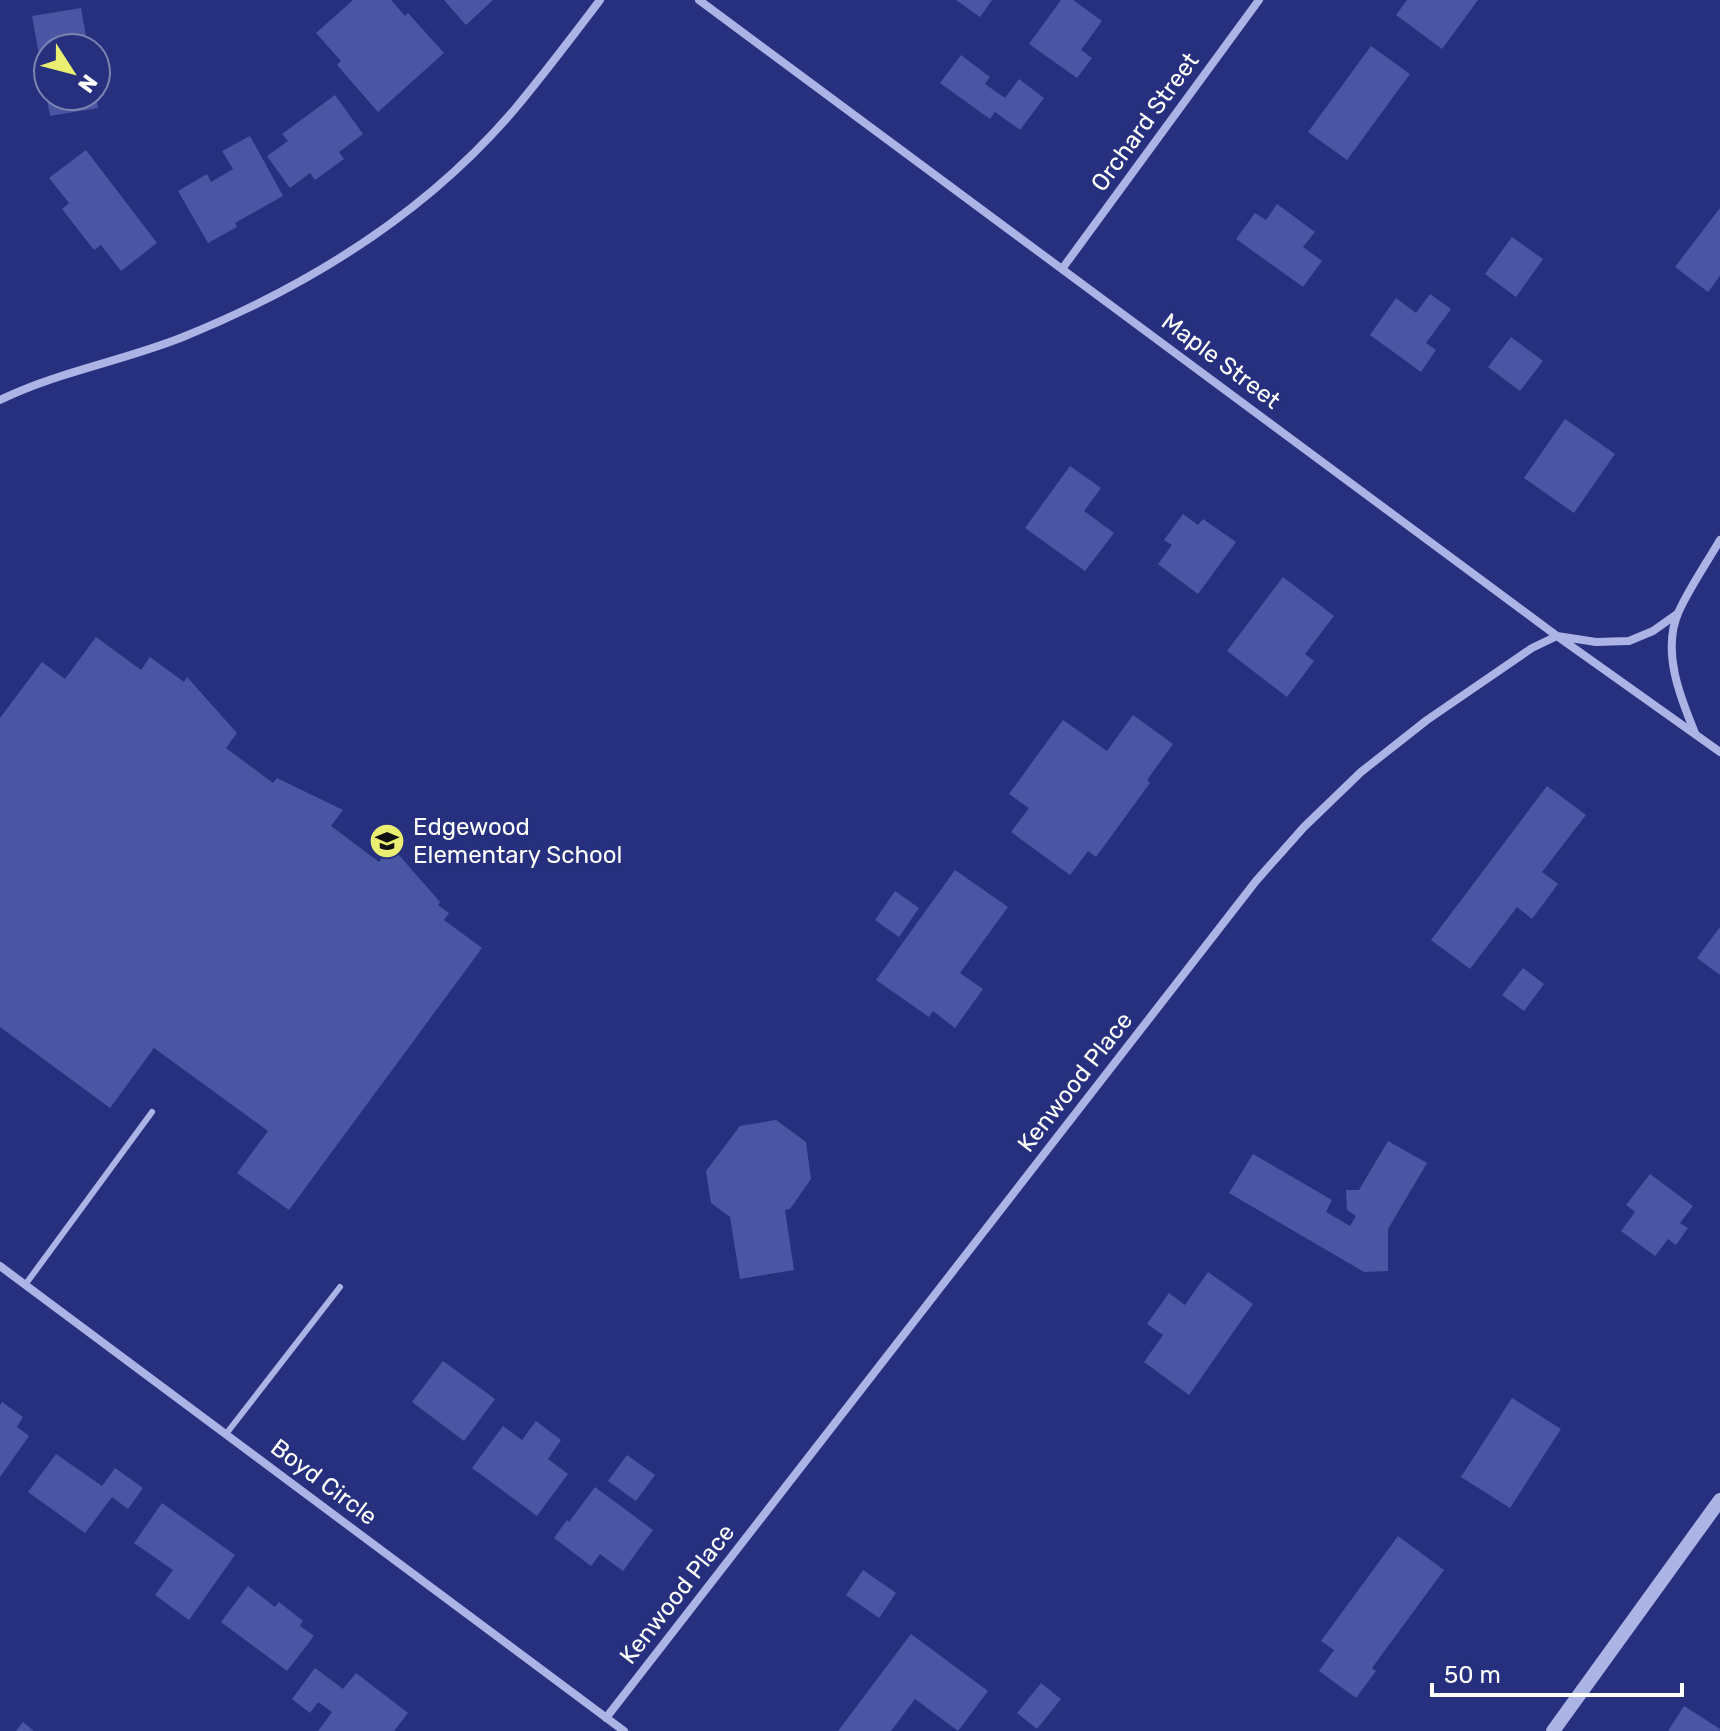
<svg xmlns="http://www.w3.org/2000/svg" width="1720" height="1731" font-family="Rubik,sans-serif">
<rect width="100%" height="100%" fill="#26307e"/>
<!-- building -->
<path fill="#4a56a4" d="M353,0H391L405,16L408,13L444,53L378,112L337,65L341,61L316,33Z
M444,0H493L466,25Z
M956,0H992L980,17Z
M1061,0H1073L1102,21L1081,50L1092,58L1077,78L1029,44Z
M1407,0H1478L1442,49L1396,15Z
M81,8L88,48H48V96H96L98,108L50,116L32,16Z
M1371,46L1410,74L1347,160L1308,132Z
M961,55L990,77L985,84L1005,98L1019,79L1044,98L1020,130L995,112L990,119L940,83Z
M335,95L363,134L339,152L344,159L315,180L310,173L290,188L267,156L288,141L282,134Z
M250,136L283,196L235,223L237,227L208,243L178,191L207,174L211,182L233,169L222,151Z
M86,150L157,243L121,271L101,245L94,250L62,209L69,203L49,178Z
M1277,204L1315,232L1303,247L1322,261L1303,287L1236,239L1255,213L1266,220Z
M1720,208V276L1708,292L1675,267Z
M1512,237L1543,259L1516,297L1485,274Z
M1430,294L1451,309L1426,343L1436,350L1421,372L1370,335L1396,298L1416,313Z
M1511,337L1543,361L1520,391L1488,367Z
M1565,419L1615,454L1574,513L1524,478Z
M1070,466L1101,488L1084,511L1114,533L1085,571L1025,528Z
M1183,514L1198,525L1203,519L1236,542L1198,594L1158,564L1172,545L1164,540Z
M1283,577L1334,616L1305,654L1314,661L1287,697L1227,651Z
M96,637L141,670L150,657L184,682L187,677L237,733L226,748L273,783L277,778L343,810L331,826L379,862L391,846L440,902L438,905L449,913L444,920L482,948L289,1210L237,1173L268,1131L154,1048L110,1108L0,1027V718L42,662L65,679Z
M1133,715L1173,744L1147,780L1150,783L1096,857L1088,851L1070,875L1011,832L1029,808L1009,794L1063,720L1107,751Z
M1547,786L1586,815L1542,872L1558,884L1532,919L1517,907L1470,969L1431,940Z
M955,870L1008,907L960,973L983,989L955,1028L933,1011L929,1017L876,980Z
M895,891L919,908L899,937L875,920Z
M1720,927V975L1697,958Z
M1523,968L1544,984L1524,1011L1502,995Z
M776,1120L806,1142L811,1179L790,1209L785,1210L794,1270L740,1279L730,1217L711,1203L706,1171L740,1126Z
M1388,1141L1427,1163L1388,1229V1271L1364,1272L1229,1193L1253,1154L1332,1200L1326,1212L1350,1226L1356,1216L1347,1210L1346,1190H1359Z
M1650,1174L1693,1206L1680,1223L1688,1228L1676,1245L1668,1239L1655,1256L1621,1231L1635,1212L1626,1205Z
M1208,1272L1253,1304L1189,1395L1144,1362L1163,1335L1147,1324L1169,1293L1185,1305Z
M443,1361L495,1399L464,1441L412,1402Z
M1512,1398L1561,1429L1510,1508L1461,1477Z
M2,1402L23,1417L17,1427L29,1436L0,1477V1405Z
M536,1421L561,1440L548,1459L568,1474L537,1516L472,1468L503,1426L522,1440Z
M56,1454L102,1486L115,1468L143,1488L128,1509L112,1497L85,1533L28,1492Z
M627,1455L655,1475L636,1501L608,1481Z
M595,1487L653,1530L623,1571L600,1554L591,1566L554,1538L567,1520L569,1522Z
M162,1503L235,1555L189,1620L155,1595L173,1570L134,1543Z
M1398,1536L1444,1570L1372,1668L1376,1671L1356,1698L1319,1671L1334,1650L1321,1641Z
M863,1570L896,1593L879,1618L846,1595Z
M248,1586L275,1607L279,1602L303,1621L300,1626L314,1636L287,1671L221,1622Z
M911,1634L988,1691L958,1731L915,1699L891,1731H838Z
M315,1668L343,1689L356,1673L408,1713L394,1731H318L332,1712L318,1702L310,1713L292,1699Z
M1041,1683L1061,1699L1037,1729L1017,1713Z
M1684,1706L1720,1729V1731H1668Z
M23,1722L34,1731H16Z"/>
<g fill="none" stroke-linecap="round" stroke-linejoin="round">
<!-- service -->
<path stroke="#acb3e5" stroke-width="6" d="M25,1285L152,1112
M226,1434L340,1287"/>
<!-- minor -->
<path stroke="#acb3e5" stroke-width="8" d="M699,0L1557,636L1720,752
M1062,269L1259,0
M0,400C57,372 123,361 183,337C309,286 425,214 514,110C544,74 572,37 600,0
M1695,733C1680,697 1661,650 1679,611C1690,587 1706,564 1720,540
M0,1266L624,1731
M606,1718L1256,881L1304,827L1361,772L1427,720L1532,648L1557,636L1596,642L1629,641L1653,631L1677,614"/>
<!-- tertiary -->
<path stroke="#acb3e5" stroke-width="14" d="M1553,1731L1720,1500"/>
</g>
<!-- icons -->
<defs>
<symbol id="school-disc" viewBox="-11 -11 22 22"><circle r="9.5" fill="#eaee71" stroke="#26307e"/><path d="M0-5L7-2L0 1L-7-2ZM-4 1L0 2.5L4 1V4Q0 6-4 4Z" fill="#111"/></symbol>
</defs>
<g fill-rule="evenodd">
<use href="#school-disc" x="367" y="821" width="40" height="40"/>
</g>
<g text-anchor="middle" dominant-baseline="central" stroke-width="6" stroke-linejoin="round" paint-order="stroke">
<!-- street labels -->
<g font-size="24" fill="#fff" stroke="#26307e">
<text transform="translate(1145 122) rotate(-54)">Orchard Street</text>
<text transform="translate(1221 361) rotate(37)">Maple Street</text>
<text transform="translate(1075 1082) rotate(-52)">Kenwood Place</text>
<text transform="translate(324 1482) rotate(37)">Boyd Circle</text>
<text transform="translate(677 1594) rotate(-52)">Kenwood Place</text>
</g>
<!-- poi labels -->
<g font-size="24" fill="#fff" stroke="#26307e" text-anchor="start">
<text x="413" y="827">Edgewood<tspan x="413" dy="28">Elementary School</tspan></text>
</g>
</g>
<!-- north arrow -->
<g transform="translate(72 72) rotate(126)"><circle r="38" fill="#26307e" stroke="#7d83b2" stroke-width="2"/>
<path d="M0-6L14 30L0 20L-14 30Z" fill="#eaee71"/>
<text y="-12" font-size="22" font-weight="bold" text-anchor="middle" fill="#ffffff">N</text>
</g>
<!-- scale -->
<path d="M1432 1683v12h250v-12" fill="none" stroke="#ffffff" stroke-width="4"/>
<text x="1444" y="1683" font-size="24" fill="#ffffff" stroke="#26307e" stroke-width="6" paint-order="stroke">50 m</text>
</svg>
